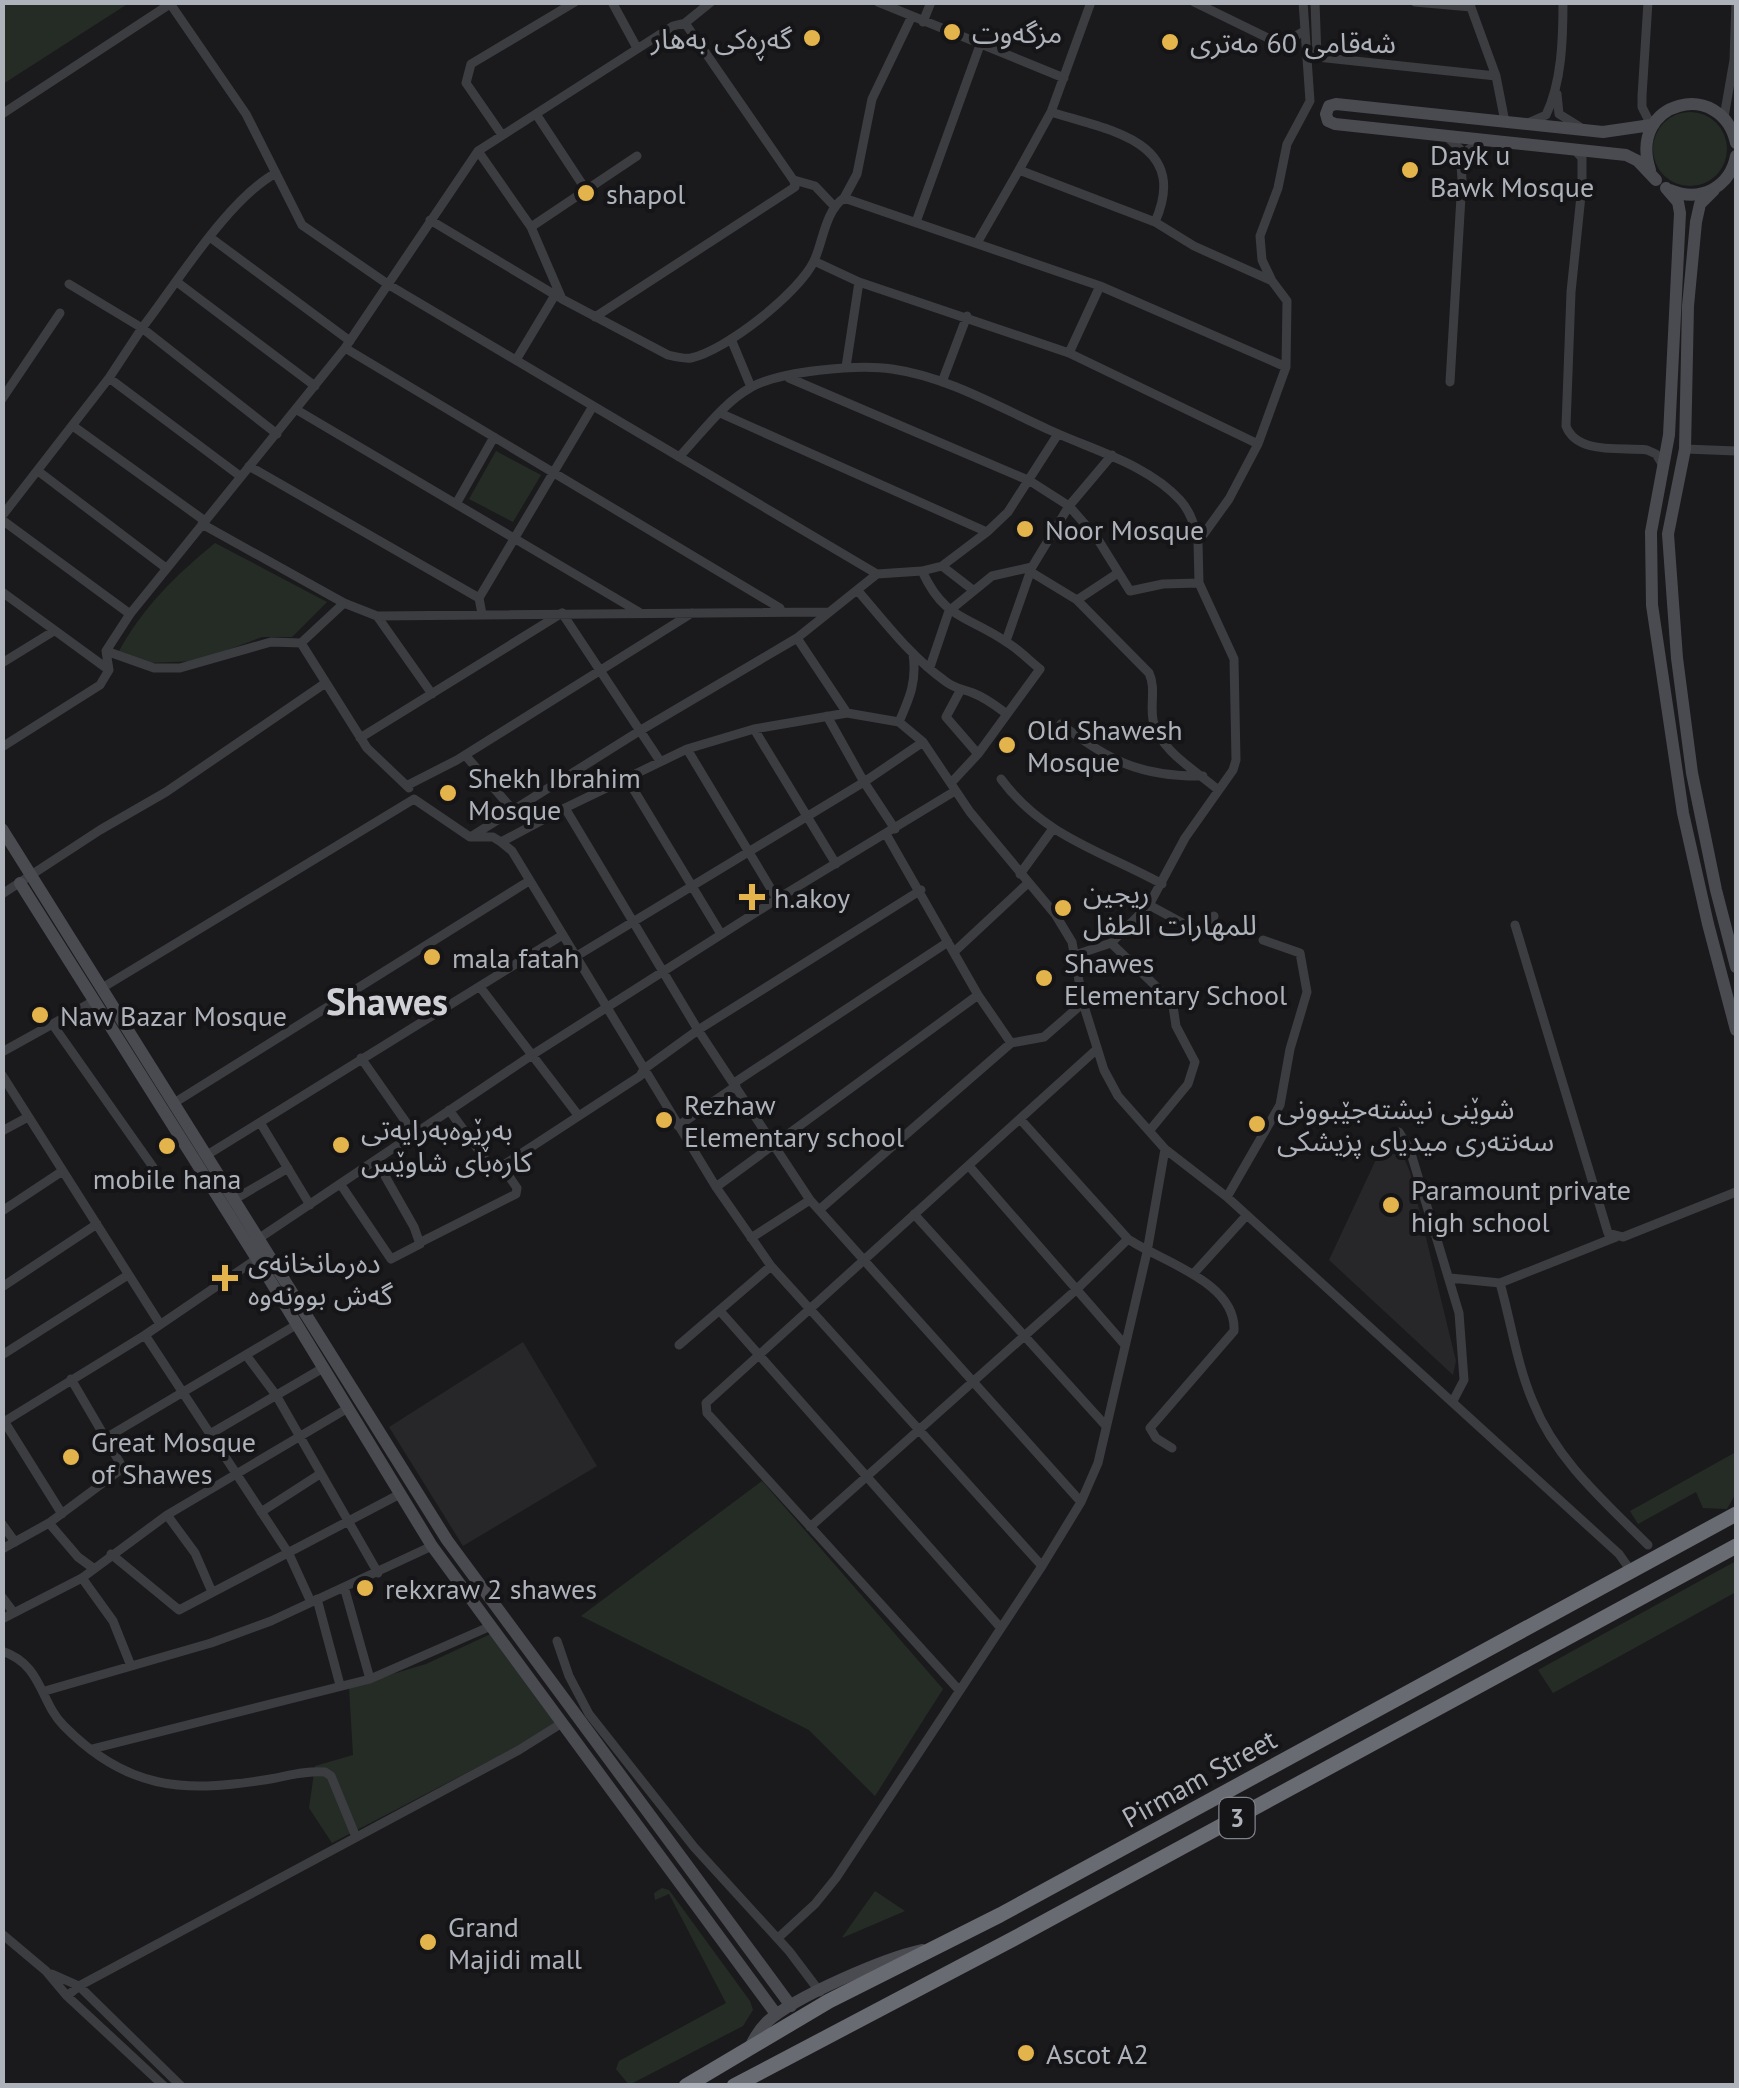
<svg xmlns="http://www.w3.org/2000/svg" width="1739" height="2088" font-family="'PT Sans','Noto Sans Arabic',sans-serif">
<rect width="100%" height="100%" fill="#1a1a1c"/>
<!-- built -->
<path fill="#272629" d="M1387,1136L1396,1139L1410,1172L1456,1361L1453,1375L1329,1260Z
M523,1342L597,1466L463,1546L389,1427Z"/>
<!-- green -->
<path fill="#252c26" d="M3,2H129V3L3,84Z
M1653 149a37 37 0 1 1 74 0a37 37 0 1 1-74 0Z
M496,451L541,475L513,522L469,499Z
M215,543L327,602L292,637H262L199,661L146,663L118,653C143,607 175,576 215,543Z
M1736,1452V1493L1727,1509L1703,1508L1696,1492L1638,1524L1630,1511Z
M762,1481L943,1689L875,1796L809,1730L581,1616Z
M1736,1561V1592L1553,1693L1538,1670Z
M495,1632L562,1723L332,1843L309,1808L315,1766L353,1755L349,1687L426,1664Z
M662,1888L669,1890L750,2001L753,2010L743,2026L629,2085L616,2069L619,2061L726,2003L669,1894L655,1900L654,1893Z
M875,1891L905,1911L842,1938L843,1936Z"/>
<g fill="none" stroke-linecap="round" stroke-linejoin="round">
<!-- street -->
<path stroke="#3c3d41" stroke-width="9" d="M169,2L246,114L302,225L389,285L877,574L922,571L942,566L987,532L1008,512L1058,434
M612,2L637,48
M878,2L1064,78
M1194,2L1278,43L1286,42L1304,31
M1315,2L1317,57L1496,76
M1415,2L1471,7
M1469,2L1496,76L1505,122
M1648,2L1642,96V107L1651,125
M923,22L931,2
M685,23L711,2
M1557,94L1559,114L1580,127
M1051,112C1108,130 1191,141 1155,222L1194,246L1272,281L1287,301L1286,367L1258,444L1229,499L1198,542L1199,583L1234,659L1236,760L1233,770L1185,838L1149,905L1111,943L1075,955
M2,114L170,4
M536,114L586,190
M1724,117L1734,60L1736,2
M1530,122L1546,115C1562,82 1563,38 1563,2
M502,135L466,83L471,64L575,2
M1447,137L1460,149L1462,180L1450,382
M478,151L531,227L562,299
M1576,151L1582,158V186L1571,292L1566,426C1577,455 1621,447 1647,450L1656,454L1664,467
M1465,167L1468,150L1482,140
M1019,170L1051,112L1091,2
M794,180L815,186L834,206
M844,198L857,174L872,99L911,18
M430,220L562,299L668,355C676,357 684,359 691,358C725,351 799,293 814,261C823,242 825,211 844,198L1100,286L1286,367
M916,222L980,45
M531,227L637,156
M211,238L350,341
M977,243L1019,170L1155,222
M814,261L859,282L1069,353L1258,444
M1272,281L1262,260L1260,236L1278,188L1287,144L1310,101L1303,2
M177,282L315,386
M69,284L142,328C177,283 228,199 276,173
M731,339L751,387
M345,348L780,608
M1069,353L1100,286
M516,360L555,295
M846,367L859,282
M109,378L240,476
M789,378L1030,481L1069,506L1097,538L1130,591L1163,584L1199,583
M942,382L967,316
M2,399L60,313
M297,410L639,612
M720,413L987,532
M73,426L205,521
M1685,449L1736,451
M679,457C701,434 723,403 750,388C778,371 859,364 892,369C949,377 1002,409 1054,432C1096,451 1148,465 1180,500C1191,512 1195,527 1198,542
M249,466L479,598
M38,471L166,568
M456,504L494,437
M2,516L109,378L142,328L277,434
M2,520L130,614
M202,524L344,603L377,616L829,612
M942,566L973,590
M922,571C945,621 968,615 1008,643C1019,650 1029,660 1040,669L978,754L951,783
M1031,572L1077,600L1149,673C1156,688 1150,704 1153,720C1159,750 1195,770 1217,789
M858,591C885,622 911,657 945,681C955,689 963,689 973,693C986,698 996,706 1007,714
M2,592L109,670
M1077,600L1118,573
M344,603L301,643L367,748L409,788
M482,614L479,598L593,406
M377,616L432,694
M797,638L847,713
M1006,641L1032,567L1069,506L1112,455
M106,651L154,668H180L271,642L301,643
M2,663L54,631
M930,667L949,611L992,576L1032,567
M960,691L946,717L978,754
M827,716L864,782L895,829
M899,722C910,697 917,681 913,654
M1061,724C1109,761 1141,777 1203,776
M754,729L836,864
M360,738L562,613L660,761
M2,747L100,685L109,670L106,651L130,614L345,348L478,151L673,26L685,23L794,181L795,187L595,317
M687,749L777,899
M465,755L513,810
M626,777L721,934
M1001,779C1044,837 1102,851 1162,884
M408,785L457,760L692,613
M565,808L698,1030L810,1200L1081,1502
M886,834L978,995L1011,1043
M472,836L641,730L797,638L877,574
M501,842L512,851L716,1187L771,1266L1042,1566
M1020,874L1052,830
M2,894L100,830L166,792L324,684
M1149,905L1197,931L1208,929L1214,916
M1515,925L1608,1233L1623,1237L1736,1192
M1111,943L1166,996L1173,1006L1176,1026L1195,1062L1188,1084L1150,1130
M954,952L1028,883
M575,957L864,782L923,742
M480,987L578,1115
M102,988L414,799L470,837H493L501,842L565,808L687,749L754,729L847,713L899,722L923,742L970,812L1055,914L1072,942L1083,1003L1104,1070L1118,1096L1165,1149L1227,1197L1619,1554L1631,1571
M53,1025L153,1167
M2,1052L94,1001
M361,1058L415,1135
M2,1075L160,1324
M734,1083L948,942
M174,1103L529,881
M449,1110L488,1163L502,1166L640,1076L644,1069L698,1030L921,890
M1020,1119L1128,1239C1160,1261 1237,1282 1234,1331L1150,1428L1156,1438L1172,1448
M261,1124L310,1205
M678,1126L736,1086
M2,1131L28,1117
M1399,1132L1410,1150L1459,1313L1464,1380L1453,1401
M207,1155L561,936
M969,1166L1125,1345
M341,1185L391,1259L420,1244L414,1227L377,1162
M716,1187L978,995
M1227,1197L1280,1105L1290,1049L1307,992L1300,953L1263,940
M235,1199L288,1168
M819,1210L1011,1043L1044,1037L1083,1003
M2,1211L61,1172
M914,1214L1106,1426
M751,1238L810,1200
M255,1241L532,1055L777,899L955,791
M421,1242L516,1194L517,1188L502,1166
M1195,1272L1246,1216
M1450,1278L1500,1283L1616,1237
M1500,1283C1511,1322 1517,1365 1533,1402C1556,1460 1605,1502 1648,1545
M2,1287L97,1224
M720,1311L1000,1627
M145,1335L289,1554L311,1602
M679,1345L771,1266
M2,1355L128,1275
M246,1355L276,1395L378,1573
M4,1421L62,1514
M2,1423L145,1335L261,1256
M210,1434L323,1368
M104,1439L296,1325
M261,1512L320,1474
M167,1515L195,1553L212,1592
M49,1523L78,1557L93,1568
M2,1524L15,1542
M810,1527L1077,1289L1128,1239
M2,1549L49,1523L123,1468L71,1379
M111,1554L179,1610L400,1494
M82,1578L113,1621L131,1666
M345,1590L370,1679
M2,1597L14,1613
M317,1599L340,1685
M2,1619L82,1578L167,1515L348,1408
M557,1641L569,1676L589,1714L694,1847L789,1951L820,1992
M2,1651C43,1665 39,1701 64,1726C126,1789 182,1793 264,1780C284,1777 305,1770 325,1772L331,1776L356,1837
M958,1689L707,1413L706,1403L1097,1049
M45,1691L211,1643L271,1621L432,1546
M92,1749L370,1679L491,1626
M2,1934L46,1971L67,1996L164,2086
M778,1938L815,1904L836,1878L1042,1566L1081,1502L1098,1463L1147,1252L1165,1149
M52,1974L79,1986L181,2086
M67,1996L79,1986L519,1750L562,1723"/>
<!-- secondary -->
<path stroke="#4a4b51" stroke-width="12" d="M1651,125L1603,132L1336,104L1329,106L1326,114L1328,121L1335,124L1626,155L1638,161L1656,180
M1650,170C1627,100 1722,78 1736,143
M1666,188L1678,202L1680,213L1669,435L1651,532L1652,605L1683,813L1708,924L1736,1030
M1670,190C1701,203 1730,187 1736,156
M1714,190L1700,204L1696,222L1688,306L1685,449L1668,534L1677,658L1692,773L1716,890L1736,967
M2,829L447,1540L791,2006
M20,883L257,1259L432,1546L776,2014
M750,2048C754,2038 759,2030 767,2022C794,1997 885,1958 922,1950"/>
<!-- highway -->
<path stroke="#686b72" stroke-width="15" d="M686,2086L829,2001L1000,1915L1736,1514
M734,2086L1013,1939L1736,1546"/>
</g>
<!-- markers -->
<g fill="#e3b34c" stroke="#151517" stroke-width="4">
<circle cx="952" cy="32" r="10"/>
<circle cx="812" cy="38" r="10"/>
<circle cx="1170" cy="42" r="10"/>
<circle cx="1410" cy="170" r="10"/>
<circle cx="586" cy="193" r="10"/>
<circle cx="1025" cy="529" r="10"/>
<circle cx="1007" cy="745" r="10"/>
<circle cx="448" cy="793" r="10"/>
<path d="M747 882h10v10h10v10h-10v10h-10v-10h-10v-10h10z"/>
<circle cx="1063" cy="908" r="10"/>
<circle cx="432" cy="957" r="10"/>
<circle cx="1044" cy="978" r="10"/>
<circle cx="40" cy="1015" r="10"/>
<circle cx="664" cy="1120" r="10"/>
<circle cx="1257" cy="1124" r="10"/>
<circle cx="341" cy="1145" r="10"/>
<circle cx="167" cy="1146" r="10"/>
<circle cx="1391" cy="1205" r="10"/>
<path d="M220 1263h10v10h10v10h-10v10h-10v-10h-10v-10h10z"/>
<circle cx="71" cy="1457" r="10"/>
<circle cx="365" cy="1588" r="10"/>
<circle cx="428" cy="1942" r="10"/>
<circle cx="1026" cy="2053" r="10"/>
</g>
<g text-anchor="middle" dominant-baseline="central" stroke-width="8" stroke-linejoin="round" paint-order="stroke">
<!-- shield labels -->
<rect fill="#151517" stroke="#80838a" stroke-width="2.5" x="1219.5" y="1798" width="35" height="40" rx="8"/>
<g font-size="25" font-weight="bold" fill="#aeb2bb">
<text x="1237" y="1818">3</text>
</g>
<!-- poi labels -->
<g font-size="28" fill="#aeb2bb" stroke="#151517" text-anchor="start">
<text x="972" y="32">مزگەوت</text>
<text x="792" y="38" text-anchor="end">گەڕەکی بەهار</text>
<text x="1190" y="42">شەقامی 60 مەتری</text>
<text x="1430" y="154">Dayk u<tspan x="1430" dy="32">Bawk Mosque</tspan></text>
<text x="606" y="193">shapol</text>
<text x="1045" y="529">Noor Mosque</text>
<text x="1027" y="729">Old Shawesh<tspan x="1027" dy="32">Mosque</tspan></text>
<text x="468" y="777">Shekh Ibrahim<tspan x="468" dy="32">Mosque</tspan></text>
<text x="1083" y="892">ريجين<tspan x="1083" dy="32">للمهارات الطفل</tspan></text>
<text x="774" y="897">h.akoy</text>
<text x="452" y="957">mala fatah</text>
<text x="1064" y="962">Shawes<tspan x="1064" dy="32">Elementary School</tspan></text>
<text x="60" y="1015">Naw Bazar Mosque</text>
<text x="684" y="1104">Rezhaw<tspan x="684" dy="32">Elementary school</tspan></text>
<text x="1277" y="1108">شوێنی نیشتەجێبوونی<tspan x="1277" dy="32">سەنتەری میدیای پزیشکی</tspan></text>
<text x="361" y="1129">بەڕێوەبەرایەتی<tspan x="361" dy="32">کارەبای شاوێس</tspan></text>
<text x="167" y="1178" text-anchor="middle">mobile hana</text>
<text x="1411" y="1189">Paramount private<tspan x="1411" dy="32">high school</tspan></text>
<text x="248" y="1262">دەرمانخانەی<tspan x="248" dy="32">گەش بوونەوە</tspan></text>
<text x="91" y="1441">Great Mosque<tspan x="91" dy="32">of Shawes</tspan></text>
<text x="385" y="1588">rekxraw 2 shawes</text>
<text x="448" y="1926">Grand<tspan x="448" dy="32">Majidi mall</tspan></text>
<text x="1046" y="2053">Ascot A2</text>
</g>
<!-- street labels -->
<g font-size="28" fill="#aeb2bb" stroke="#151517">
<text transform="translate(1199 1778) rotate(-29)">Pirmam Street</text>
</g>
<!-- district labels -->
<g font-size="38" font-weight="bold" fill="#cfd1d7" stroke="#151517">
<text x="387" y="1000">Shawes</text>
</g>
</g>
<!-- border -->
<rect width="1739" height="2088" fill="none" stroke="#aeb2bb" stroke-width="10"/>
</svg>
